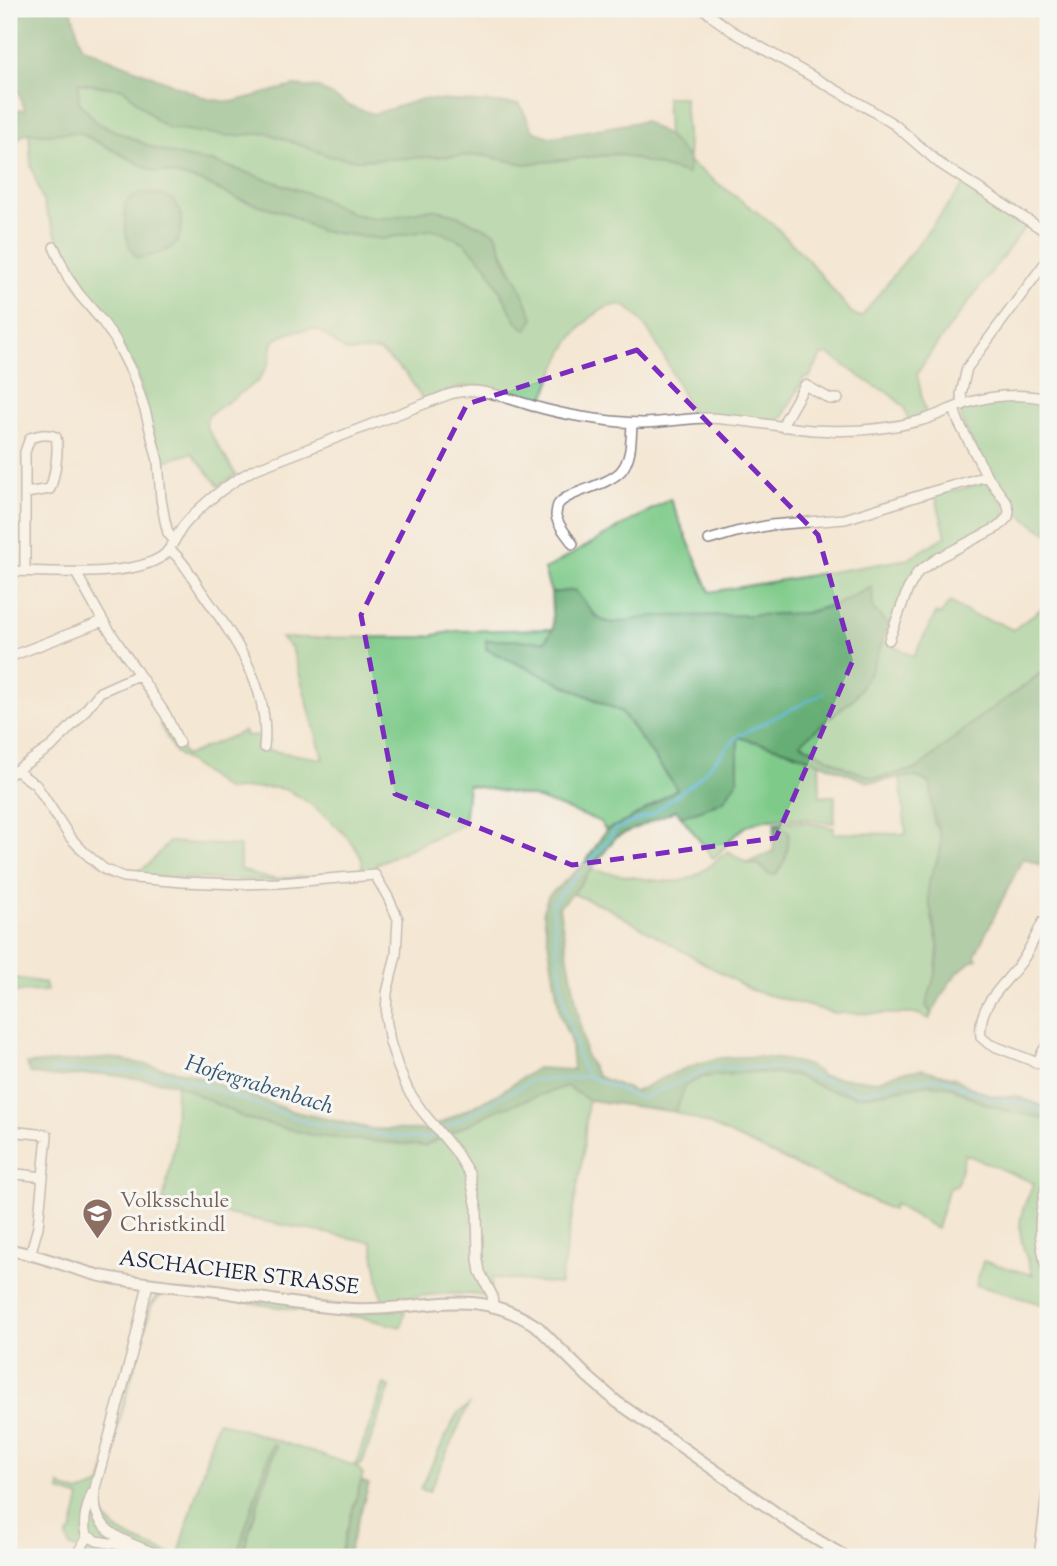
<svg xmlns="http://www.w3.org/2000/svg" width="1057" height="1566" font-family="'Sorts Mill Goudy',serif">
<rect width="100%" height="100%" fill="#f6f6f2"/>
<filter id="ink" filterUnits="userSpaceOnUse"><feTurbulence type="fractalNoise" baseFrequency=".0143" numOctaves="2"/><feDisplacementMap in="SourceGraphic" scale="14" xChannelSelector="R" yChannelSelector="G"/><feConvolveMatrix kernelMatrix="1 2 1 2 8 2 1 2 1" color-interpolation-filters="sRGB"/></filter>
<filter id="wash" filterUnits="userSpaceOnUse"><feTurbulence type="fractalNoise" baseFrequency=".00686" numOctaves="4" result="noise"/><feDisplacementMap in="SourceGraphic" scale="28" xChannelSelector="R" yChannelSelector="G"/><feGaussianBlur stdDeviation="1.57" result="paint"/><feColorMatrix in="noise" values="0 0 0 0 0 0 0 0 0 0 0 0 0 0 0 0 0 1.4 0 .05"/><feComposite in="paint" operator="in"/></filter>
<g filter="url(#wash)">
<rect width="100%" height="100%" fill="#f4e7d4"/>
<!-- green -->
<path fill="#7eca89" stroke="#507662" stroke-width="2" fill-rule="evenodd" d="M77,83L124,89L157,121L230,136L268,133L329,156L358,160L482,155L525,164L618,154L687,174L689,162L773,224L809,261L851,312L860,317L862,316L966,182L1029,222L931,352L917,374L926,415L908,420L905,408L902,405L887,392L874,386L828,354L821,356L809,378L805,377L781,420L778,422L692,414C678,386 654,328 629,309C611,295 584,322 573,337C560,354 549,384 542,405C517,397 487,382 460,387C447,390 435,396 423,400L407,375L381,352L372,350L351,352L344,350L320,331L312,329L293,332L276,339L273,343L269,363L258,381L210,414C207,419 205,422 207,428L236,475L219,486L192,453L161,462L136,371L109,322L79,287L47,214L31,165L29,132L42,134L78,132L155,172H166L203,182L236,198L286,213L320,231L382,239L433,229L464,242L486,265L517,322L534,319C521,290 506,263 496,233L451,213L431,209L393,217L374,218L353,214L316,196L236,169L212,162L184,157L156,149L97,123L79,102ZM125,204L181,232L175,244L167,250L126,236Z
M666,97H684L689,159L668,136Z
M1026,399L1048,403V534C1035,526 1020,516 1009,504C990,480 976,450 962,423C961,420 960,414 961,412C968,400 1014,400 1026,399Z
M982,482L988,483L1004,504L1006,514L1000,523L929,561L907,586L889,626L873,609L871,587L840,603L805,613L613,624C594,619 586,605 575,590L551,593L544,570L670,499L710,592L908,559L946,536L935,495L981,484Z
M1048,601V667L917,769L882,777H871L847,768L799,743L854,698L870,673L882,641L914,656L936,613L940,615L950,602L974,616L999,623L1013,630L1042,608Z
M553,629L545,641L486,640V649L621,712L677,789L629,820L606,830L599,821L533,797L468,785L464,824L376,864V872L270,881L137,877L113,871L81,847L51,802L53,801C61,815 69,830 79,843C93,860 124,883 146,866C155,860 162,849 169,842L240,846V869L258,876L275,879L331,875L360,871C362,867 363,865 362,861C356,839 304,794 283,789C267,786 244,789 228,790L224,788L175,752L160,725L166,720L185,756L244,731L246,736L263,735L266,750L323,759L292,648L281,638L424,637L456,631Z
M738,737L790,751L819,762L820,796H835L834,823C807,819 764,812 741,830C730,838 724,850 713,858L681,816L701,810L724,800L738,779Z
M908,776L920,778L931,784L934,824L938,828L941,836V846L935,867L931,914L938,945L935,981L926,1006L931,1012L929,1019L918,1014L834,1013L751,990L602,905L573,894L591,870C613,873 661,884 681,881C698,877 715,862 728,851L747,863L760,865L764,871L786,857L789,832L775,823C795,819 814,824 834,828L833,833L906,834L900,777Z
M9,977L45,983L47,991L9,992Z
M752,1072L794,1075L826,1089L869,1095L929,1084L952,1087L978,1101L1003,1110L1048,1119V1202L1045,1216L1048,1253V1306L976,1285L983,1261L1033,1275C1025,1254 1015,1232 1023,1209C1026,1200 1031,1191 1034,1183L965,1154L957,1185L949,1187L937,1229L894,1204L892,1210L708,1124L675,1112L685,1085L703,1077Z
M176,1084L245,1118L316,1136L425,1146L499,1109L567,1086L588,1100L583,1154L560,1284L492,1278V1297C452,1290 422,1296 382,1301L372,1242L163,1202L175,1141Z
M165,1292H185L405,1311L401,1327L359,1317L332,1315L197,1295L173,1294L160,1296L151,1306L102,1485C101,1496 100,1508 105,1517C116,1537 156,1547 177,1557H80L84,1552L70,1547L67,1536L72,1531L80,1498L59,1491L60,1485L61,1487L79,1493L101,1485L150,1305L158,1295Z
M384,1384L390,1387L362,1464L356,1466L363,1474L339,1557H241L276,1446L273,1444L236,1557H178L217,1421L355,1466Z
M468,1406L429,1492L420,1489L457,1414Z"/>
<!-- forest -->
<path fill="#66ae75" stroke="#446858" stroke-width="2" d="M9,9H71L82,47L208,99L231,102L293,86L319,88L352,107L374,114L422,99L520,104L533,131L550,137L644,121L668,136L689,159L688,174L618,154L525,164L482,155L358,160L329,156L268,133L230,136L169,128L157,121L124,89L78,83L79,102L97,123L156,149L184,157L212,162L236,169L316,196L353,214L374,218L393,217L431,209L451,213L496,233L504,259L517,280L534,319L526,330L517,322L486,265L464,242L433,229L382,239L320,231L286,213L236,198L203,182L166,172H155L79,132L42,134L29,132L9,144V119L18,110H25L9,68Z
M141,193C164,192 183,198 181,225C181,232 179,240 174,245C165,253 149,257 138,258C124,246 125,222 125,204L131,198Z
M872,587L873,609L889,626L870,673L854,698L800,743L847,768L871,777H882L917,769L977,719L1031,681L1048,667V868L1023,858L975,955L977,959C952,970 942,996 929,1019L931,1012L926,1006C931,985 941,964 938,942C935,924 928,907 928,889C928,874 939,863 941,848C943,833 933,821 932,806C931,799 932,792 931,784C911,769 890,783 868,782L790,751L738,737V779L724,800L701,810L681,816L676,810L616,837L575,891L559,907L586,1056L597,1076L635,1092C660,1079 684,1067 711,1060C734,1054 809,1055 822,1076L878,1081L898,1073L922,1069L955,1078L970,1087L992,1096H1016L1048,1108V1119L1003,1110L978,1101L952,1087L929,1084L869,1095L856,1096L826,1089L794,1075L752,1072L703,1077L686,1085L675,1112L588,1100L567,1086L499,1109L425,1146L316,1136L245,1118L176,1084L103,1074L52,1077L30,1073L27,1064L112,1058L189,1073L292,1111L372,1129L427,1130L494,1096L537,1068L573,1070L570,1039L560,1015L543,910L548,896L585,863L606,830L629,820L677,789L621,711L486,649V640L545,641L553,629L551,593L575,590L595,616L604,621L613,623L655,616L752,615L805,613L840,603Z
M775,823L789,832C788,850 787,861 775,875L768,874L760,865L747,863L773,851Z
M272,1444L276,1446L241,1557H236Z
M361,1481L369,1484L347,1557H339Z"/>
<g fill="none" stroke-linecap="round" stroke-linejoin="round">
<!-- stream -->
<path stroke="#5eb8dc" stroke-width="2.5" d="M588,864L616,829L652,814L697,780L738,736L824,693
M582,872L574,878L552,904L564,1003L580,1062L588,1076
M51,1071L125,1070L173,1075L310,1123L389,1136L426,1139L435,1134
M441,1130L533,1080L564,1079L588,1076L641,1099L710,1068H789L861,1093L904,1081L943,1078L968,1090L991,1099L1022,1103L1048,1113"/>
</g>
</g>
<g filter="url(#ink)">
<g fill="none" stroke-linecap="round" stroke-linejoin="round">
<defs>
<path id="minor" d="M704,9L714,18L732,31L871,110L895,125L939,163L1048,233
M54,247L68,278L79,294L102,321L115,339L133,375L145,410L158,461L161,499L165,521L168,533L174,540
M963,405L961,394L967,368L1048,259
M783,427L785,420L805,385L830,399H838
M709,540L736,532L771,525L845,519L934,491L987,476
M573,544C568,536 558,526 556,516C556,514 557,506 558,505C565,492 606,487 621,471C632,458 631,439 632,423
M169,549C183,560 192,577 202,592C234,637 271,688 264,747
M9,571C46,571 134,579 164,555C173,547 177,533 185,524C204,502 228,484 253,470L450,394C482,385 506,399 537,407C561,414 586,418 611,421C621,422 632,423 643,423C664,423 685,418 707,418C742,419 777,427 813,430C848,432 885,430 919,421C935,417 949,409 964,404C991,395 1021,393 1048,399
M25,571V452L30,438C38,435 48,433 56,437C59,450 55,476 50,489L26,493
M76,573L103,621L166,715L179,743
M889,640L908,589L918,572L938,558L998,527L1008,517L1009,511L1007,503L987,476L959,423L954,409
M9,657L103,621
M17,771L36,785L70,837L84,852L104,869L123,877L182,882L239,884L279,883L375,875L388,897L398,919L396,955L387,993L386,1018L390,1042L398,1067L408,1090L422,1111L456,1152L470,1175L477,1208L478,1260L480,1272L492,1295L493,1305
M9,775L52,746L80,717L100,692L138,675
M1048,918L1043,922C1036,935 1030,949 1022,961C1004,986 977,1004 981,1037L989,1044L1048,1067
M1037,1063L1043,1051L1048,1044
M9,1131L47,1135L43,1177
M9,1173L43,1177L38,1227L30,1255
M1048,1180C1037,1218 1038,1236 1048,1275
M148,1284L132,1353L95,1488C95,1497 94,1508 98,1516C107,1539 143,1547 163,1557
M92,1493C87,1506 82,1521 86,1535L97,1541L134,1547
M75,1557L88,1537
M1039,1557L1048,1485"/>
<path id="tertiary" d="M9,1250C40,1254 70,1269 101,1276C139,1284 178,1286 216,1291C261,1298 307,1307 353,1309C423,1312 473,1283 538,1327L588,1377L617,1402L802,1531L846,1557"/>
</defs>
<!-- minor casing -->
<use href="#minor" stroke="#8b8488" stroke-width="12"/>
<!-- tertiary casing -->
<use href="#tertiary" stroke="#8b8488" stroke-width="14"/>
<!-- minor -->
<use href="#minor" stroke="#fff" stroke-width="9"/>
<!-- tertiary -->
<use href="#tertiary" stroke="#fff" stroke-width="10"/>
</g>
</g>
<!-- marked area -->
<path d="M0 0H1057V1566H0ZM637,350L818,535L853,660L776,838L572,865L395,794L361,615L467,404Z" fill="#f4e7d4" fill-opacity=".55" fill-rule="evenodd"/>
<path fill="none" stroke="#7b2cbf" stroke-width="5" stroke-dasharray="14 9" stroke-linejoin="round" d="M637,350L818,535L853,660L776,838L572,865L395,794L361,615L467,404Z"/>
<!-- icons -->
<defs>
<symbol id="school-pin" viewBox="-11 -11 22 30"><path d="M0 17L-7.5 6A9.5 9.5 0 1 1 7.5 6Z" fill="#8d6e63" stroke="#f6f6f2"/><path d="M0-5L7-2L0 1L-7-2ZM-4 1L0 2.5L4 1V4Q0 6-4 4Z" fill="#fff"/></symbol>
</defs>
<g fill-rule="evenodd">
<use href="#school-pin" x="80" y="1196" width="35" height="47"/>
</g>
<g text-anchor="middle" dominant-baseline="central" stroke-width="6" stroke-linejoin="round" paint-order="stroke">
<!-- education labels -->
<g font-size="21" fill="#785e54" stroke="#f6f6f2" text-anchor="start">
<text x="120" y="1202">Volksschule<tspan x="120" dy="24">Christkindl</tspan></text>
</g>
<!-- street labels -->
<g font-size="21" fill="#22223b" stroke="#f6f6f2">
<text transform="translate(239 1274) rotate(7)">ASCHACHER STRASSE</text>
</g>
<!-- water labels -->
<g font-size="23" font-style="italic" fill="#375673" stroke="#f6f6f2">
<text transform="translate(259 1086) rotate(17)">Hofergrabenbach</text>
</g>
</g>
<!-- margin -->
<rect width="1057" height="1566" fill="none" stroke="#f6f6f2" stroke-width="35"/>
</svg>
